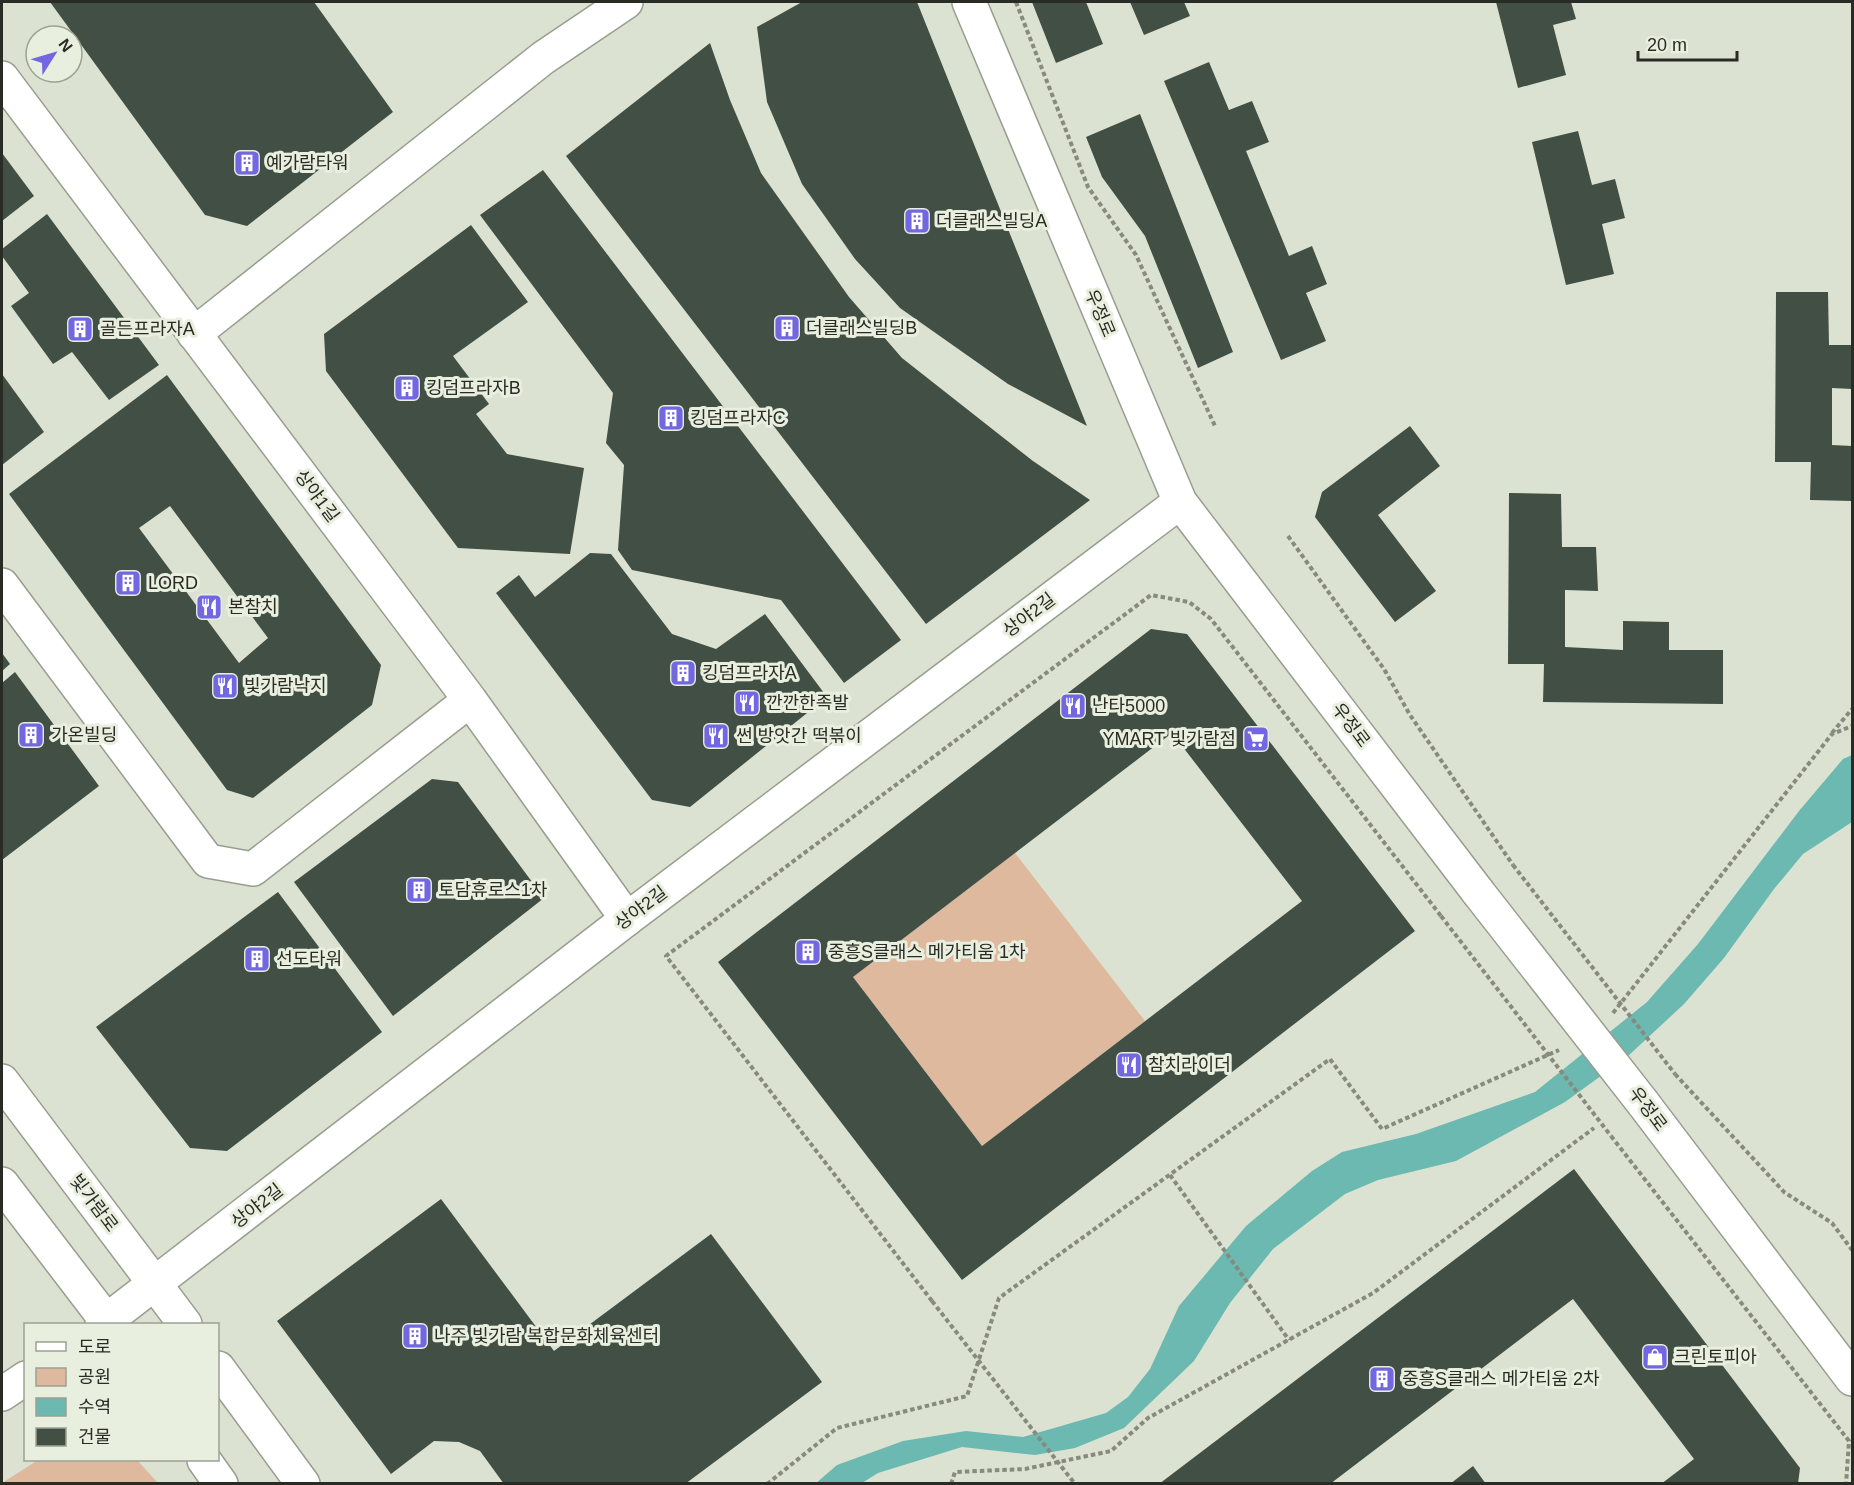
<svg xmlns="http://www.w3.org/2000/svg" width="1854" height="1485" font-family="Arial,'Noto Sans KR',sans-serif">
<rect width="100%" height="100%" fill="#dce2d1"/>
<!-- green -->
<path fill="#deb99e" d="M1015,853L1145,1021L982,1146L853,977Z
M38,1460H137L158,1483H2Z"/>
<!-- water -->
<path fill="#6bb9b1" d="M1852,755V822L1803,854L1774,889L1724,958L1684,1004L1627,1057L1565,1102L1456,1161L1378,1180L1345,1194L1273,1249L1230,1303L1194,1361L1124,1428L1075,1448L1035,1455L962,1447L878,1473L862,1483L815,1484L837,1465L903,1441L966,1431L1023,1437L1106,1413L1128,1397L1150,1369L1179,1306L1246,1226L1312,1171L1342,1152L1416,1134L1535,1092L1647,1002L1698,944L1799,811L1843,759Z"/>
<!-- building -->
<path fill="#414f45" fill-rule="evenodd" d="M50,2H314L393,112L247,226L205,215Z
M802,2H917L1087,426L1008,384L900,308L855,259L802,184L767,102L757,27Z
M1032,2H1086L1103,44L1056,63Z
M1130,2H1184L1190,16L1144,35Z
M1496,2H1571L1576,19L1553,25L1566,75L1518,88Z
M710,43L730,100L761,173L849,297L902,358L1033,461L1090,500L926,624L566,156Z
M1209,62L1229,110L1252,101L1269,142L1246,151L1289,256L1312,246L1327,284L1306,293L1326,341L1281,360L1164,81Z
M1140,114L1233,352L1198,368L1145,236L1102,177L1086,137Z
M1578,131L1592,185L1615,179L1625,218L1602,224L1614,274L1566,285L1532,142Z
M2,153L34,196L2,221Z
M543,170L901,640L844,683L781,600L632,570L618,550L624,465L606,443L613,393L480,215Z
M47,214L159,365L109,400L72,352L53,364L11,306L29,293L2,256V249Z
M471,225L528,302L453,356L489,404L476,414L507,454L584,468L570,554L458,548L326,371L324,334Z
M1776,292H1828L1829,345H1852V389L1832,388V445L1852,446V501L1810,500L1811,462H1775Z
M2,374L44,432L2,465Z
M167,375L381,665L372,705L253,798L227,790L9,494ZM170,506L268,638L239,663L139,528Z
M1410,426L1440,466L1378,515L1436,591L1395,622L1315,517L1322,492Z
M1509,493L1561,494L1562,547H1596L1598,591L1565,590V647L1623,650V621L1669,622V650H1723V704L1543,702L1544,664H1508Z
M590,553L611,554L672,634L716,649L765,614L827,697L690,807L652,800L496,593L519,575L535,597Z
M1151,629L1187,634L1415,931L962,1280L718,962ZM1172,733L1302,901L982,1146L853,977Z
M2,653L10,664L2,671Z
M15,672L99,786L2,860V683Z
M432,779L458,782L544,898L393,1016L294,882Z
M278,892L382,1032L227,1151L190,1148L96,1027Z
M1574,1169L1800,1468L1798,1484H1661L1694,1459L1573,1299L1330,1484H1159Z
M441,1199L554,1351L711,1234L822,1382L685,1484H504L480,1451L459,1442L434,1441L391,1474L277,1321Z
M1473,1466L1486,1484H1450Z"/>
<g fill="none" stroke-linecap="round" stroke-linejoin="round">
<defs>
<path id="minor" d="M2,78L470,700L627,919
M194,334L543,58L626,2
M2,585L208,861L253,869L470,700"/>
<path id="tertiary" d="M969,2L1180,502L1478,892
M1643,1103L1852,1379
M102,1324L627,919L1180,502
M2,1394L26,1378"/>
<path id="secondary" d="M2,1081L185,1324
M2,1184L109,1324
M218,1368L303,1484
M204,1460L221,1484"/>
</defs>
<!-- minor casing -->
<use href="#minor" stroke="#989e8e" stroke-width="36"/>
<!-- tertiary casing -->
<use href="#tertiary" stroke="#989e8e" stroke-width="36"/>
<!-- secondary casing -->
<use href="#secondary" stroke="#989e8e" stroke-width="36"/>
<!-- path -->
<path stroke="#868a7f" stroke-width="4" stroke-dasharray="4.5 3" stroke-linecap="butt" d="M1016,2L1088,187L1136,255L1215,426
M1288,536L1384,669L1410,715L1513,865
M1832,733L1852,709
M1613,1013L1832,734L1852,726
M1675,1074L1784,1192L1832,1223L1852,1250
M1611,1136L1849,1441L1846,1484
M1170,1175L1289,1340
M932,1301L666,956L1151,595L1189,602L1211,619L1441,916
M767,1484L837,1428L967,1396L999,1298L1330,1059L1382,1129L1559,1050
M951,1484L955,1472L1025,1469L1111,1451L1148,1418L1373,1293L1594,1128"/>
<!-- minor -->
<use href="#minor" stroke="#fff" stroke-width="33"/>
<!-- tertiary -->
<use href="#tertiary" stroke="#fff" stroke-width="33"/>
<!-- secondary -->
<use href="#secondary" stroke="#fff" stroke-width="33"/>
<defs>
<path id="tertiary-bridge" d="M1478,892L1643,1103"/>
</defs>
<!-- tertiary-bridge casing -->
<use href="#tertiary-bridge" stroke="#989e8e" stroke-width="36" stroke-linecap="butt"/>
<!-- path-bridge -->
<path stroke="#868a7f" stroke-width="4" stroke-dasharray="4.5 3" stroke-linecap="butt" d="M1513,865L1675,1074
M1441,916L1611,1136
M932,1301L1075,1484"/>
<!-- tertiary-bridge -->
<use href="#tertiary-bridge" stroke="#fff" stroke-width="33"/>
</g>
<!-- icons -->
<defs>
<symbol id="building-square" viewBox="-11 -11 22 22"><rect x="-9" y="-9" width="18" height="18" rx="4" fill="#7267e1" stroke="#e9efde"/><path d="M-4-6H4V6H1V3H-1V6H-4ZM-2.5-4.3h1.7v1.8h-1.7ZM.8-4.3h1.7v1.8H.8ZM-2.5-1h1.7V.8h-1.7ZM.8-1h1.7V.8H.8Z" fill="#fff"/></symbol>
<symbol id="restaurant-square" viewBox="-11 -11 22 22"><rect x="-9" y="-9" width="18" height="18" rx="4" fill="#7267e1" stroke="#e9efde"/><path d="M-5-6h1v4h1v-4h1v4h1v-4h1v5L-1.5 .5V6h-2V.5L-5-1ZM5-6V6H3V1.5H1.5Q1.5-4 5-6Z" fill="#fff"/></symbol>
<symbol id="supermarket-square" viewBox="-11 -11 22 22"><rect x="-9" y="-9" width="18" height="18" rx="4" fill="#7267e1" stroke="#e9efde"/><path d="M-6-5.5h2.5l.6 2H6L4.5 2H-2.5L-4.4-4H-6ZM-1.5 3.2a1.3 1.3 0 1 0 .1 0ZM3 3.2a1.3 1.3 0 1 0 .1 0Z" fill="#fff"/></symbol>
<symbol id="shop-square" viewBox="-11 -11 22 22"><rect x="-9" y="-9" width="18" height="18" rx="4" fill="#7267e1" stroke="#e9efde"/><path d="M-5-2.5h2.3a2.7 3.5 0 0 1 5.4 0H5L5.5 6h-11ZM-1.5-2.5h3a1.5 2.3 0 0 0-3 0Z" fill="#fff"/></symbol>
</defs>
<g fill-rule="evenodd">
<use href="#building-square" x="232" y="148" width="30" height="30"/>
<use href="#building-square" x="902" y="206" width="30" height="30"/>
<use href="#building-square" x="772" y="313" width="30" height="30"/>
<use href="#building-square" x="65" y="314" width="30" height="30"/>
<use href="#building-square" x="392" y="373" width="30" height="30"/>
<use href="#building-square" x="656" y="403" width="30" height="30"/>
<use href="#building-square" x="113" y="568" width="30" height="30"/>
<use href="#restaurant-square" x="194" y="592" width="30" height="30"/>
<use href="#building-square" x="668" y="658" width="30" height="30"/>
<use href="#restaurant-square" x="210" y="671" width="30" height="30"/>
<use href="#restaurant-square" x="732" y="688" width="30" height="30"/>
<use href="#restaurant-square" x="1058" y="691" width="30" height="30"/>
<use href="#building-square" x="16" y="720" width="30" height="30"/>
<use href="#restaurant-square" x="701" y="721" width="30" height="30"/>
<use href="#supermarket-square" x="1241" y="724" width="30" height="30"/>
<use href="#building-square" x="404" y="875" width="30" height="30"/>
<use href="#building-square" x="793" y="937" width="30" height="30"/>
<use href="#building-square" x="242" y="944" width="30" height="30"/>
<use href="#restaurant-square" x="1114" y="1050" width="30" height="30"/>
<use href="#building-square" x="400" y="1321" width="30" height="30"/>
<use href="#shop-square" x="1640" y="1342" width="30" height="30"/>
<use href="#building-square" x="1367" y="1364" width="30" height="30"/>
</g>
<g text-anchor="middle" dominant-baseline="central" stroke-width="6" stroke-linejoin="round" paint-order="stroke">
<!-- poi labels -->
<g font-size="18" fill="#292b25" stroke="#e9efde" text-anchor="start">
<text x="266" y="163">예가람타워</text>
<text x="936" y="221">더클래스빌딩A</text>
<text x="806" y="328">더클래스빌딩B</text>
<text x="100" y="329">골든프라자A</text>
<text x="426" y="388">킹덤프라자B</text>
<text x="690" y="418">킹덤프라자C</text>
<text x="148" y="583">LORD</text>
<text x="228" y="607">본참치</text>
<text x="702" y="673">킹덤프라자A</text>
<text x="244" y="686">빛가람낙지</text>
<text x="766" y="703">깐깐한족발</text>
<text x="1092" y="706">난타5000</text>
<text x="51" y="735">가온빌딩</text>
<text x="736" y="736">썬 방앗간 떡볶이</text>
<text x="1236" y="739" text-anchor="end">YMART 빛가람점</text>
<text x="438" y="890">토담휴로스1차</text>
<text x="828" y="952">중흥S클래스 메가티움 1차</text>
<text x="276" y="959">선도타워</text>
<text x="1148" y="1065">참치라이더</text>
<text x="434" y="1336">나주 빛가람 복합문화체육센터</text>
<text x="1674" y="1357">크린토피아</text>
<text x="1402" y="1379">중흥S클래스 메가티움 2차</text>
</g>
<!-- street labels -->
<g font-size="18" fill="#292b25" stroke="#e9efde">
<text transform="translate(1100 313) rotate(67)">우정로</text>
<text transform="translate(317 496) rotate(53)">상야1길</text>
<text transform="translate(1029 615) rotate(-37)">상야2길</text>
<text transform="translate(1351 725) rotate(53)">우정로</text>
<text transform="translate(641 908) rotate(-37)">상야2길</text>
<text transform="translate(1648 1109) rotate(53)">우정로</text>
<text transform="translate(94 1203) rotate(53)">빛가람로</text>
<text transform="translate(257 1206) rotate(-38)">상야2길</text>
</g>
</g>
<!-- border -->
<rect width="1854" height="1485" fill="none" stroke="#292b25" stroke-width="6"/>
<!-- legend -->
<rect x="24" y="1323" width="195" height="138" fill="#e9efde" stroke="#9ca194" stroke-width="1.5"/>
<rect x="36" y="1342" width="30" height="9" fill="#ffffff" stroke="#9ca194" stroke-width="1.5"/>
<text x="78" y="1353" font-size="18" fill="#292b25">도로</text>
<rect x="36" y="1368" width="30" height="18" fill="#deb99e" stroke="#9ca194" stroke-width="1.5"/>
<text x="78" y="1383" font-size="18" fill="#292b25">공원</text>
<rect x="36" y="1398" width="30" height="18" fill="#6bb9b1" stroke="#9ca194" stroke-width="1.5"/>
<text x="78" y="1413" font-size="18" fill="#292b25">수역</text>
<rect x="36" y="1428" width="30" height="18" fill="#414f45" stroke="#9ca194" stroke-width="1.5"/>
<text x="78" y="1443" font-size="18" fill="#292b25">건물</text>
<!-- north arrow -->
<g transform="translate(54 54) rotate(53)"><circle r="28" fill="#e9efde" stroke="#9ca194" stroke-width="1.5"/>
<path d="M0-4.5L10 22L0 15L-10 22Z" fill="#7267e1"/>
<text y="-9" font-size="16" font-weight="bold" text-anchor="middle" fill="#292b25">N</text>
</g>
<!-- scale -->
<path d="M1638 51v9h99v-9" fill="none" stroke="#292b25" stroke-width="3"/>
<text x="1647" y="51" font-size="18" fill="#292b25" stroke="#e9efde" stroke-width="4.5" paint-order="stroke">20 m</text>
</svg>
